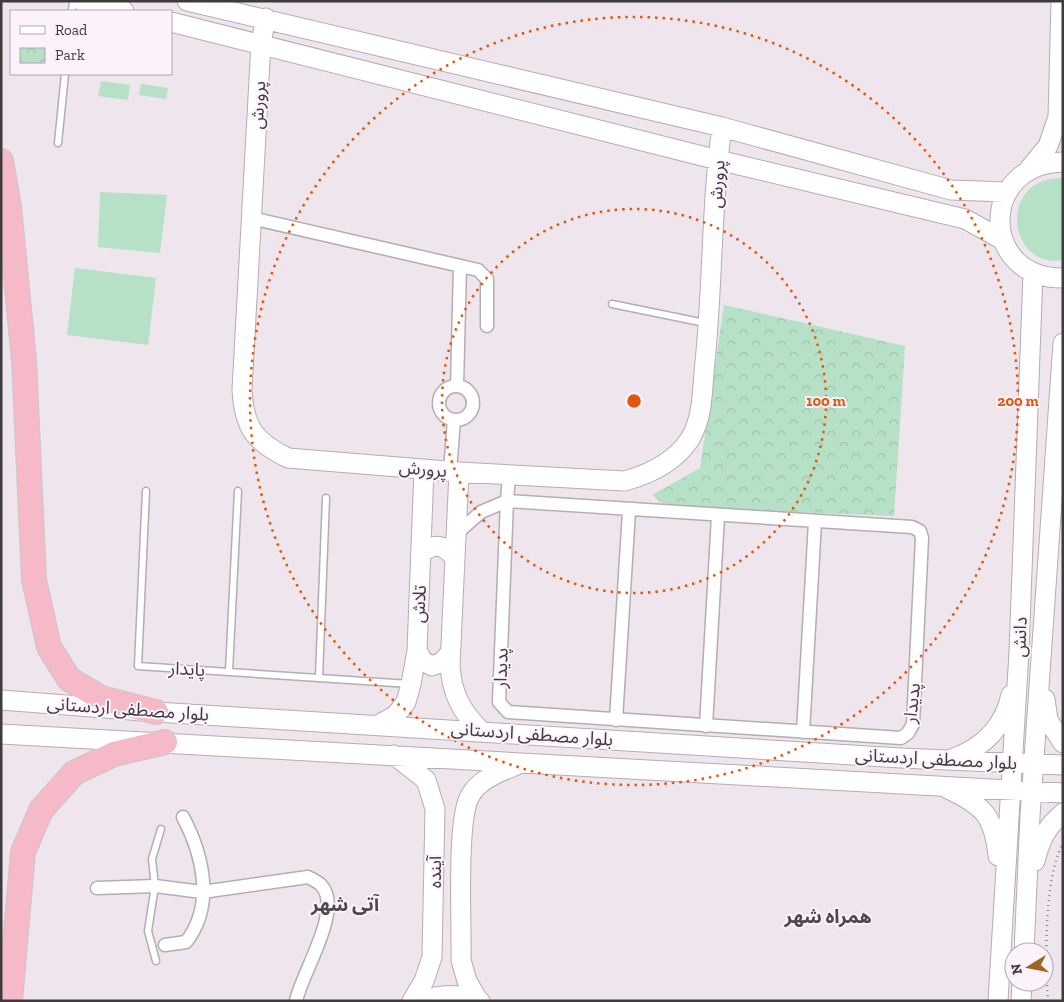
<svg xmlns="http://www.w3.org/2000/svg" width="1064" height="1002" font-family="'Zilla Slab','Noto Sans Arabic',serif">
<defs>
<pattern id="park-crowns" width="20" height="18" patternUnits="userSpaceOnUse" patternTransform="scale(1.25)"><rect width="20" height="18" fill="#b6e1c6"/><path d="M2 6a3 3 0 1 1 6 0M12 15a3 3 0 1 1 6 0" fill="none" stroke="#9ec2ab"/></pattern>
</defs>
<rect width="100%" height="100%" fill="#eee5ed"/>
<!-- grass -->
<path fill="#b6e1c6" d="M101,81L130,85L128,100L98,96Z
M141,84L168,88L166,99L139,95Z
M1063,178V260C1008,270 996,177 1063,178Z
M100,192L167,195L160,253L98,247Z
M75,268L156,278L148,345L67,335Z"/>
<!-- park -->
<path fill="url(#park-crowns)" d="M724,305L905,346L894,516L667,507L652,495L700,468Z"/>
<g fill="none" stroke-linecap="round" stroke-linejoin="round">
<defs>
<path id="lane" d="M72,11L73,1
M58,143L65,74
M612,304L705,323
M146,491L138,666L410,684
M229,671L238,491
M319,677L326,498
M156,961L148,931L155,886L152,859L161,829"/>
<path id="street" d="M251,218L478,270L487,279V326
M439 403a17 17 0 1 1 34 0a17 17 0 1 1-34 0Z
M457,386L460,266
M450,471L454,420
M456,534L481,512L507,501L912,527L920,531L922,538L913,724L908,733L901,738L508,712L499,702L507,501L509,475
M616,720L629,511
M706,726L718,516
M803,732L815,522
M97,888L155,886L202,892L308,877C312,879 318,882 321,885C344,909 302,972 296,1001
M165,945L186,942C215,905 203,855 183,817"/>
<path id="secondary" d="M82,1L124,11
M187,1L722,127L951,190L1006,192
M266,18L261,43L242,390C244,428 255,442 288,458L459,472L625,481C650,474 675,462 690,439C704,416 702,387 705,362C713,284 711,205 722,127
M171,22L718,160L965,219L1003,240
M1063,162C978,164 980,279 1063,278
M1030,168L1048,146L1058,117L1061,1
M459,472L450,666C452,694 461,711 481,731
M422,553C435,542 444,545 454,557
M417,651L423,661L432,666L442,662L449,654
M1045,699L1048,720L1063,743
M1,700L156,712L901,758L1063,765
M378,725L396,715L406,702L411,684L417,651L424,469
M1,734L1063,793
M394,755L426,780L435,809L432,957L424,981L412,1001
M954,758C984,747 1004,727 1011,695
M948,789C984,806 994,816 998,856
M1035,861C1040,841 1046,827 1063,813
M1024,952L1030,816L1063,343
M478,1000L467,981L461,960C462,927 456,820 470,796C479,779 500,772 517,765
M420,1001C440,994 460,993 480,1001
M998,1001L1019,652L1033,273
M1021,1001L1022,982"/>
<path id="highway" d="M1,161L9,207L24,360L34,580L49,647L69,679L101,698L156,712
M10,1001L23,852L41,810L74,773L114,754L165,742"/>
</defs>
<!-- lane casing -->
<use href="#lane" stroke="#b5acb4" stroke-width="9"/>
<!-- street casing -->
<use href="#street" stroke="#b5acb4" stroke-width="15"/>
<!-- secondary casing -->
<use href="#secondary" stroke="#b5acb4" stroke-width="21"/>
<!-- highway casing -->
<use href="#highway" stroke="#c9c8c9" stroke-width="26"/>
<!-- path -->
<path stroke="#8d878c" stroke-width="2.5" stroke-dasharray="1 4" stroke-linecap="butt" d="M1048,1001C1045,961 1044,878 1063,843"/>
<!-- lane -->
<use href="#lane" stroke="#fff" stroke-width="6"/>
<!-- street -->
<use href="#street" stroke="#fff" stroke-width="12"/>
<!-- secondary -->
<use href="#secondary" stroke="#fff" stroke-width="19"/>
<!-- highway -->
<use href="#highway" stroke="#f5b9c7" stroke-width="24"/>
</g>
<!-- distance rings -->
<g fill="none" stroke="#e0570e" stroke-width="2.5" stroke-dasharray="2.5 5">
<circle cx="634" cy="401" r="192"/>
<circle cx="634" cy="401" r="384"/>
</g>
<g text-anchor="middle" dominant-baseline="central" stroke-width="4" stroke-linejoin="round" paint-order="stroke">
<!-- street labels -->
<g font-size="18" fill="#3e3a3d" stroke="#fcf2fb">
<text transform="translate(258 105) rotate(-87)">پرورش</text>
<text transform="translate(717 184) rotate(-86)">پرورش</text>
<text transform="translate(423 469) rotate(5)">پرورش</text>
<text transform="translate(419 604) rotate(-87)">تلاش</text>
<text transform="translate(1020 637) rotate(-88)">دانش</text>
<text transform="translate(501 668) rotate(-88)">پدیدار</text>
<text transform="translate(187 669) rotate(3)">پایدار</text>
<text transform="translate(912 703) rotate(-84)">پدیدار</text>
<text transform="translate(128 709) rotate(4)">بلوار مصطفی اردستانی</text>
<text transform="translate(532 734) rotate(4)">بلوار مصطفی اردستانی</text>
<text transform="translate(936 759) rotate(3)">بلوار مصطفی اردستانی</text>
<text transform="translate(435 872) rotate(-90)">آینده</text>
</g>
<!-- neighbourhood labels -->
<g font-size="19" font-weight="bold" fill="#4f474e" stroke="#fcf2fb">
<text x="345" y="904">آتی شهر</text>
<text x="828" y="916">همراه شهر</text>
</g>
</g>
<circle cx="634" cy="401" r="8" fill="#e0570e" stroke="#fcf2fb" stroke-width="2.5"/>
<g font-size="15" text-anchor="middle" font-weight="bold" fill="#e0570e" stroke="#fcf2fb" stroke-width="4" stroke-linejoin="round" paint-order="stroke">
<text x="826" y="406">100 m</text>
<text x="1018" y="406">200 m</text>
</g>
<!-- border -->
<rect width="1064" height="1002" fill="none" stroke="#3e3a3d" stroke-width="5"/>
<!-- legend -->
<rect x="10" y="10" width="162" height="65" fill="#fcf2fb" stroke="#b0a8af"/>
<rect x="20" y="26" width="25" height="8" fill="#ffffff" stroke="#b0a8af"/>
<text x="55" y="35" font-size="15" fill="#3e3a3d">Road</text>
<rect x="20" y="48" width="25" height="15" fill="url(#park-crowns)" stroke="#b0a8af"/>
<text x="55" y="60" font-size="15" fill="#3e3a3d">Park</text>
<!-- north arrow -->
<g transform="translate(1029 967) rotate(260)"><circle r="24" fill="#fcf2fb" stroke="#b0a8af"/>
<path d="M0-4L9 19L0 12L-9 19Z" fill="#9d6422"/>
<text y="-8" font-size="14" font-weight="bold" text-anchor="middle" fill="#3e3a3d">N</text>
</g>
</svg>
